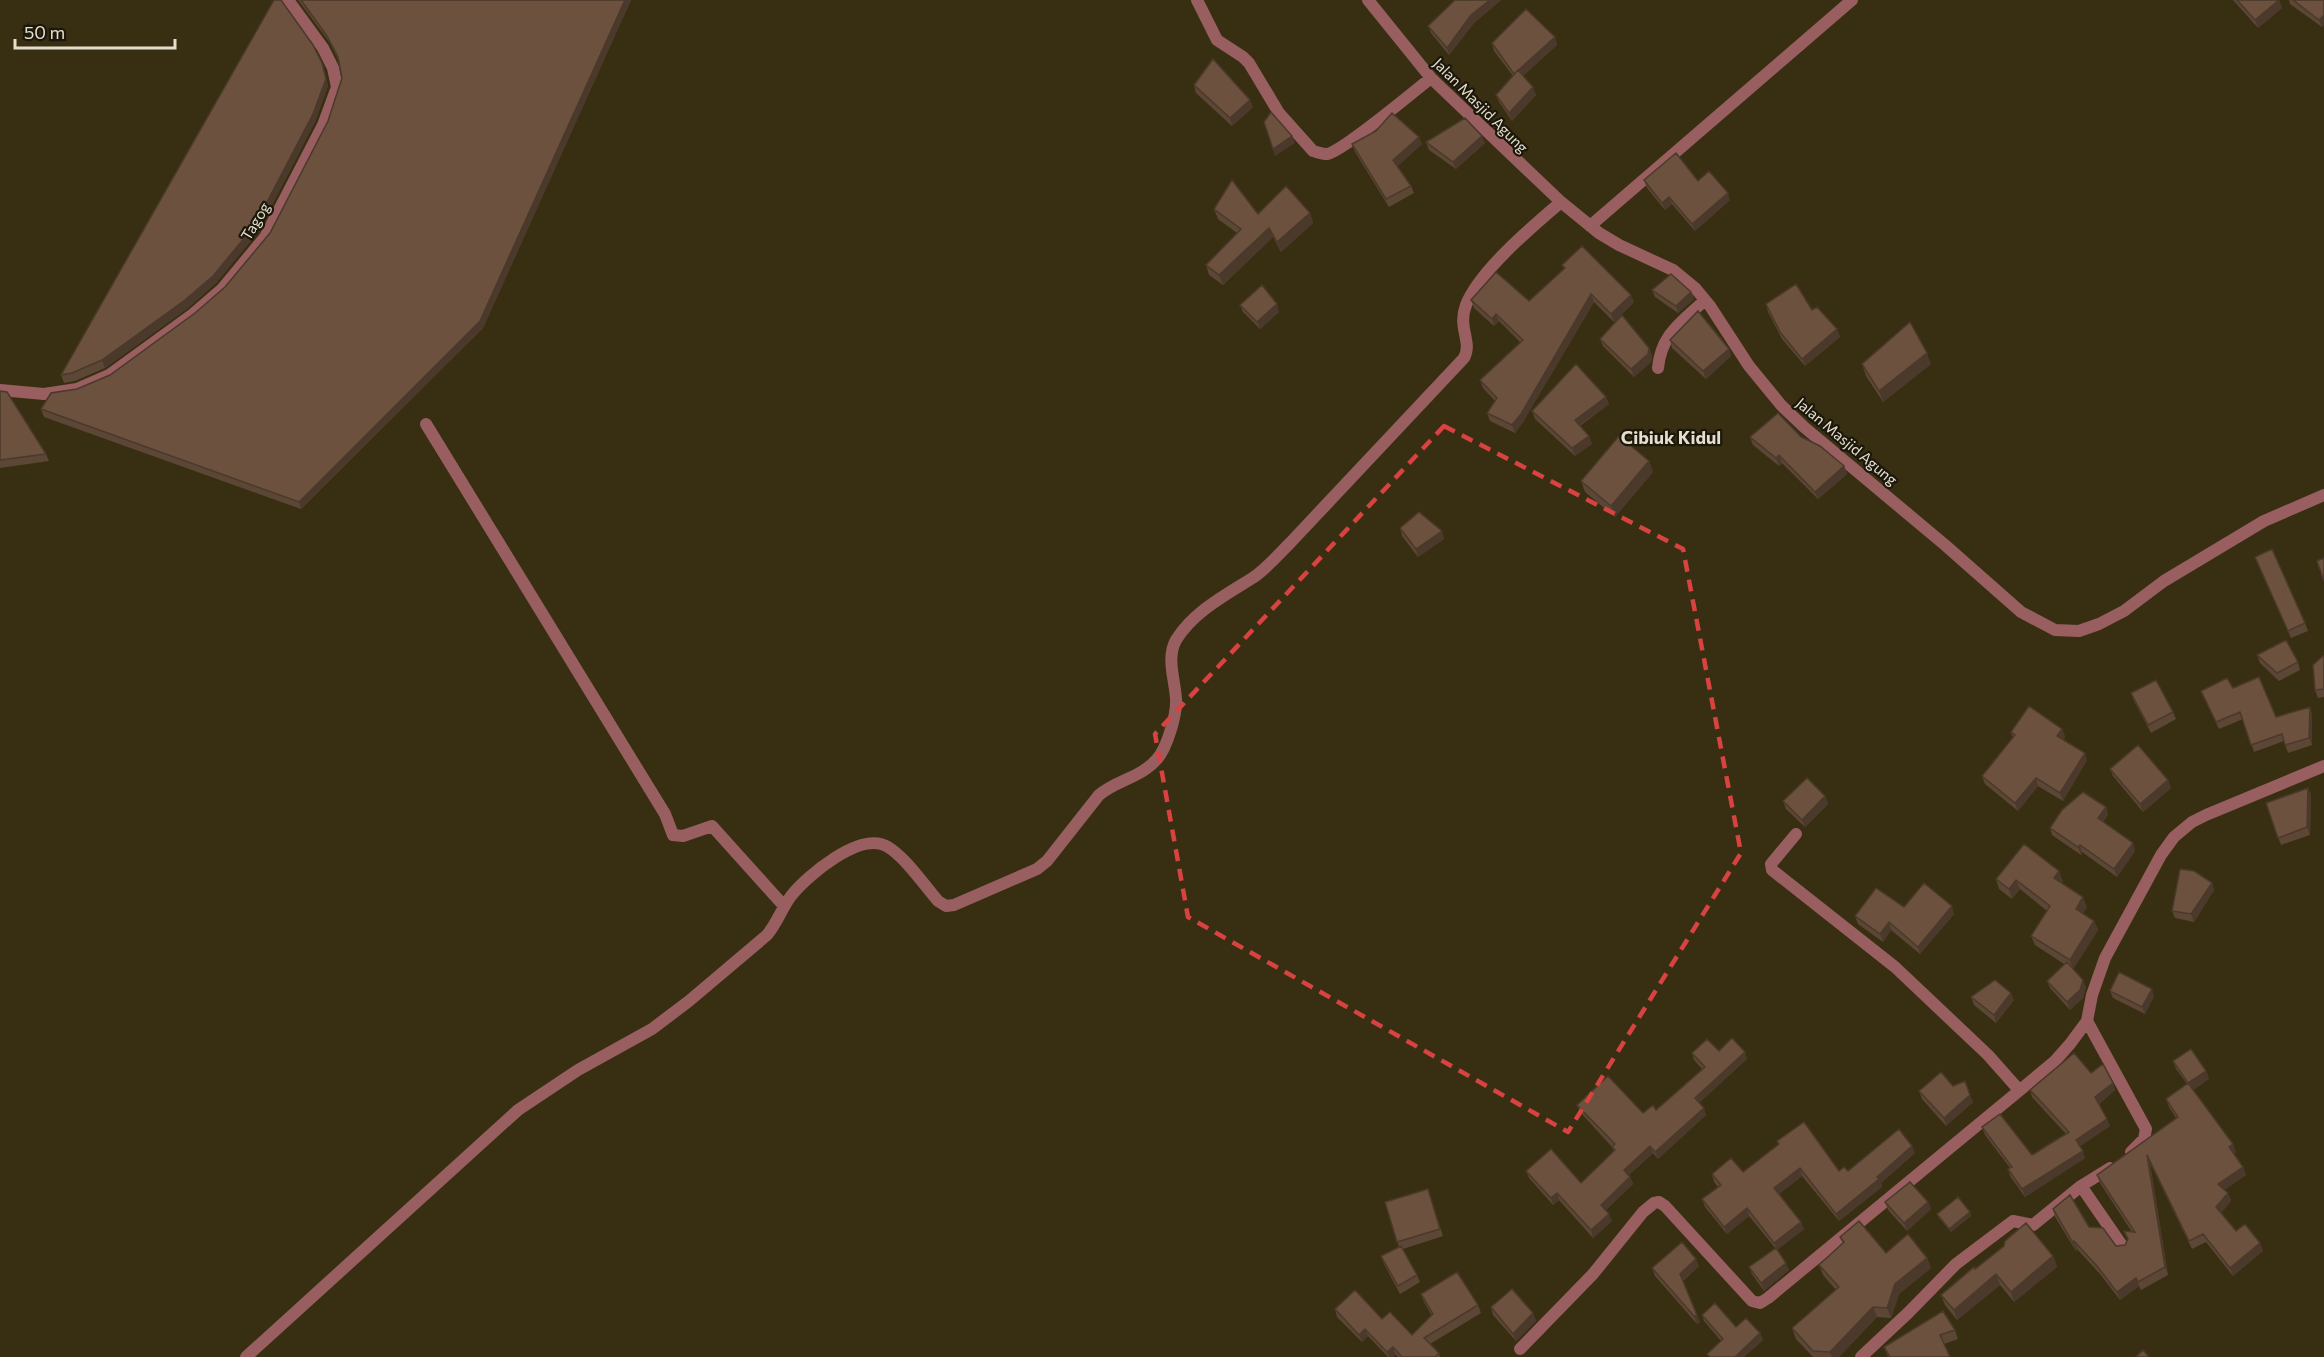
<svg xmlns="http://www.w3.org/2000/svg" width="2324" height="1357" font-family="Commissioner,sans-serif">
<rect width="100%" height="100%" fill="#382f12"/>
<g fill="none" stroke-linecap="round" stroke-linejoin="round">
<!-- minor -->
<path stroke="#985e60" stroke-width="12" d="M1197,0L1217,40L1243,57L1249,63L1279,113L1313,151C1317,152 1322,154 1327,154C1343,151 1413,92 1431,78
M1368,0L1431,78L1561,202L1599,233L1619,245L1673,270L1696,289L1710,306L1749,366L1781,405L1804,427L1945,545L2021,612L2055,630L2079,631L2099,624L2124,611L2164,581L2264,521L2324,495
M1590,226L1852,0
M1658,368C1661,334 1682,322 1705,300
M0,390L44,394L77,389L109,375L193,314L222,289L265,237L323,125L337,87L333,68L323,48L288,0
M426,424L665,814L673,835L683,836L712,826L784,906
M1796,834L1771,864L1772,870L1895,967L1988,1055L2019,1090
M2087,1021L2146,1129L2144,1139L2131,1152
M2110,1168L2081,1186L2123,1247
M1520,1349L1593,1274L1643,1212L1654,1203L1659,1202L1665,1206L1752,1301L1760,1303L1768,1298L2054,1062L2070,1044L2087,1021L2092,995L2105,958L2161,855L2174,837L2192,822L2206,815L2324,766
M246,1357L518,1110L578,1070L652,1029L689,1001L767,935C777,923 782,908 791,896C808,875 861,830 888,847C906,858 924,885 938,901L946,906L954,905L1037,869L1047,861L1099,795C1116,780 1141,778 1157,759C1167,748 1177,714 1176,699C1175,680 1166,658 1176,640C1194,611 1226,595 1254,577C1268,567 1279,554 1291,542L1464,358C1473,342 1457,328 1466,305C1479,271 1533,226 1561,202
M1861,1357L1908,1313L1956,1264L2013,1221L2033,1225L2081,1186"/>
</g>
<!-- wall -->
<path fill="#5c4635" d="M298,0H631L483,328L301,509L44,417L41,409L77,389L110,375L195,313L225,287L270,233L328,121L342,78L339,61L330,43Z
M1455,0H1501L1474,23L1449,55L1431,33L1428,26Z
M2233,0H2279L2282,8L2258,28Z
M2289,0H2324L2322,27L2290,4Z
M1555,37L1557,45L1523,76L1536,95L1512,121L1499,102L1496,95L1513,76L1494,51L1492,43Z
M322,63L328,86L315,122L258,232L216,283L188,308L105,368L75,381L64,383L61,375Z
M1194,85L1253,107L1232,126L1196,93Z
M1426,142L1485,143L1456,169L1429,150Z
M1352,144H1422L1397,166L1411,186L1414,193L1389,207L1355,152Z
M1644,180L1730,200L1695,231L1672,204L1665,210L1647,188Z
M1214,209L1258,214L1310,213L1313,223L1281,252L1273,237L1223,285L1209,275L1206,265L1237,233L1218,219Z
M1562,265L1634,302L1614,322L1594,302L1523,422L1515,433L1490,421L1487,413L1495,401L1483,388L1480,380L1520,342L1499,321L1494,326L1474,308L1471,300L1529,301L1564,269Z
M1652,290L1691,292L1694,299L1678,313L1655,297Z
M1766,304L1812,310L1837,329L1840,337L1805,366L1782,339L1768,312Z
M1240,305L1279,312L1260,329L1243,312Z
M1600,339L1649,348L1652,356L1651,362L1634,377L1603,346Z
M1670,340L1729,349L1731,356L1706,379L1672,348Z
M1862,364H1931L1883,402L1866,376Z
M0,391L46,454L49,461L0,468Z
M1606,397L1609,404L1580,426L1589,436L1592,444L1575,456L1535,419L1532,411Z
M1750,437L1844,466L1847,474L1818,499L1782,463L1779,466L1753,445Z
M1649,461L1653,472L1615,517L1585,492L1581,481Z
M1400,528L1444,539L1418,557L1402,536Z
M2255,557L2305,623L2308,631L2291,638Z
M2257,655L2298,662L2300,670L2279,681L2260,663Z
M2324,656V697L2318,698L2315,690Z
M2233,688L2276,717L2310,707L2312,715V745L2288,753L2284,741L2254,752L2243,719L2219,729L2201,691Z
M2131,693L2173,712L2176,719L2151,733L2134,701Z
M2062,729L2065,737L2063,740L2087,760L2063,801L2038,786L2018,811L1985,784L1982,776L2013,738L2011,732Z
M2110,769L2168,780L2171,788L2143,812L2113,776Z
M2308,788L2311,795L2310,835L2281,845L2266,803Z
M1825,796L1828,804L1805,827L1786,809L1783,801Z
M2106,807L2108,815L2103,822L2135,851L2117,877L2082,852L2081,855L2052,835L2050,828Z
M1996,879L2063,881L2061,883L2087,907L2083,913L2094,921L2098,930L2073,969L2086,987L2083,998L2070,1010L2050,988L2047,981L2064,964L2035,945L2031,936L2047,911L2020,889L2012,899L1999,889Z
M2212,883L2214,890L2194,922L2175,918L2172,911Z
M1904,907L1954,914L1920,954L1891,930L1883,942L1858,924L1855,916Z
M2110,991L2154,996L2145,1014L2113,998Z
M1971,997L2014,1000L1996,1023L1974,1005Z
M1719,1051L1747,1059L1699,1103L1706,1115L1658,1159L1653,1153L1629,1175L1630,1177L1633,1184L1606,1210L1612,1221L1593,1238L1559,1200L1553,1205L1529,1178L1526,1171L1581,1183L1614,1152L1612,1147L1580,1112L1577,1105L1643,1113L1656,1110L1702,1069L1694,1060L1692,1053Z
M2173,1061L2206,1071L2209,1079L2193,1090L2236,1152L2234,1153L2243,1167L2246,1175L2224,1190L2228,1193L2231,1201L2221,1213L2236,1231L2260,1243L2263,1251L2233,1276L2206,1242L2192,1249L2150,1163L2168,1275L2141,1290L2139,1286L2120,1300L2100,1274L2077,1249L2076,1251L2055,1217L2053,1209L2089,1227L2116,1246L2125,1245L2128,1240L2124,1231L2132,1232L2100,1183L2097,1175L2176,1118L2169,1107L2166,1099L2187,1084L2176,1069Z
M2091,1073L2113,1083L2115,1090L2099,1104L2110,1126L2080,1146L2085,1158L2025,1197L2010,1176L2008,1169L2010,1168L1985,1135L1982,1127L2032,1155L2066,1134L2032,1097L2030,1090Z
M1953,1086L1973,1102L1946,1126L1922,1099L1919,1091Z
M1777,1141L1839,1171H1848L1915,1153L1881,1183L1882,1187L1839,1221L1802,1176L1779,1194L1804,1229L1777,1250L1789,1270L1764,1291L1752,1274L1749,1267L1776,1249L1749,1216L1727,1234L1705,1207L1702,1199L1718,1187L1714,1182L1712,1174L1743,1172L1778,1145Z
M1428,1189L1443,1236L1403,1249L1417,1275L1420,1282L1400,1294L1384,1264L1381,1256L1399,1247L1385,1202Z
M1885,1202H1928L1931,1209L1907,1231L1888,1210Z
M1970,1212L1971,1216L1951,1232L1939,1218L1937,1214Z
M1840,1237L1886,1253L1927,1258L1931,1268L1899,1294L1891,1318L1877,1317L1839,1357H1813L1796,1339L1792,1328L1836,1290L1823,1275L1819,1265L1843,1244Z
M2053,1256L2057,1267L2014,1302L2000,1285L1957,1320L1945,1305L1941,1295L1975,1269Z
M1699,1266L1683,1281L1700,1322L1697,1324L1655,1276L1652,1268Z
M1421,1294L1478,1305L1481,1313L1430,1344L1439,1353L1440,1357H1398L1395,1354L1393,1357H1388L1368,1336L1362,1342L1337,1317L1335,1309L1382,1319L1412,1335L1432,1316L1424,1302Z
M1491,1307L1533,1313L1536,1321L1516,1341L1493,1315Z
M1702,1315L1736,1327L1760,1333L1763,1340L1744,1357H1710L1721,1341L1704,1321Z
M1955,1330L1958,1339L1944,1344L1950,1357H1888L1884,1347Z"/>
<!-- shaded-wall -->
<path fill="#4b392b" d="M625,0H631L483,328L301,509L299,502Z
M1490,0H1501L1474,23L1449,55L1447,48L1471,15Z
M2279,0L2282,8L2258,28L2255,20Z
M2324,15V25L2322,27L2319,20Z
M1555,37L1557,45L1517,81L1514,74Z
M322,63L328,86L315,122L258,232L216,283L188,308L105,368L102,360Z
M1533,87L1536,95L1512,121L1509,113Z
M1250,100L1253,107L1232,126L1230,118Z
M1292,136L1295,143L1275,156L1273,149Z
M1482,136L1485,143L1456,169L1453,162Z
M1419,137L1422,144L1396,168L1393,160Z
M1728,193L1730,200L1695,231L1692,224Z
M1669,197L1672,204L1665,210L1662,203Z
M1310,213L1313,223L1281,252L1277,242Z
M1269,228L1273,237L1223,285L1219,275Z
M1691,292L1694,299L1678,313L1676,306Z
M1591,294L1594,302L1523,422L1515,433L1512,425Z
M1631,295L1634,302L1614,322L1611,314Z
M1277,304L1279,312L1260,329L1257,322Z
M1496,314L1499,321L1494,326L1492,319Z
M1837,329L1840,337L1805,366L1802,359Z
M1649,348L1652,356L1651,362L1634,377L1631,369Z
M1729,349L1731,356L1706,379L1703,371Z
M1927,353L1931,364L1883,402L1879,391Z
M1606,397L1609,404L1577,427L1575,420Z
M1589,436L1592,444L1575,456L1572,448Z
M1779,455L1782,463L1779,466L1776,458Z
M1649,461L1653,472L1615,517L1611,506Z
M1844,466L1847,474L1818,499L1815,492Z
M1442,531L1444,539L1418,557L1416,549Z
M2310,707L2312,715V745L2309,738Z
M2062,729L2065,737L2060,744L2057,736Z
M2085,753L2087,760L2063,801L2060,793Z
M2036,778L2038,786L2018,811L2015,803Z
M2168,780L2171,788L2143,812L2140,804Z
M2308,788L2311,795L2310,835L2307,827Z
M1825,796L1828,804L1805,827L1802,820Z
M2106,807L2108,815L2101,826L2098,818Z
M2133,843L2135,851L2117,877L2114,869Z
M2080,845L2082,852L2081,855L2078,847Z
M2059,871L2063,881L2057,888L2054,878Z
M2016,880L2020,889L2012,899L2009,889Z
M2212,883L2214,890L2194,922L2191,914Z
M2083,897L2087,907L2079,918L2076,909Z
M1952,906L1954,914L1920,954L1918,947Z
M2094,921L2098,930L2073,970L2070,960Z
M1889,922L1891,930L1883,942L1880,934Z
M2083,980L2086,987L2083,998L2070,1010L2067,1002Z
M2152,989L2154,996L2145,1014L2142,1007Z
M2011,993L2014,1000L1996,1023L1994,1015Z
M1745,1052L1747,1059L1697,1105L1695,1098Z
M2206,1071L2209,1079L2191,1091L2188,1083Z
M2113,1083L2115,1090L2098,1104L2095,1097Z
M1970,1095L1973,1102L1946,1126L1944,1118Z
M1704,1108L1706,1115L1658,1159L1655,1152Z
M2107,1119L2110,1126L2079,1147L2076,1140Z
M2233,1144L2236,1152L2232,1155L2229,1147Z
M1650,1146L1653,1153L1626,1178L1624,1170Z
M1912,1146L1915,1153L1881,1183L1882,1187L1839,1221L1836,1214Z
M2083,1151L2085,1158L2025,1197L2022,1189Z
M2147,1155L2150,1163L2168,1275L2165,1267Z
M2243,1167L2246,1175L2221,1192L2218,1184Z
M1800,1168L1802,1176L1777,1196L1774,1188Z
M1630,1177L1633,1184L1604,1212L1601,1205Z
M1557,1193L1559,1200L1553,1205L1551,1198Z
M2228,1193L2231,1201L2219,1215L2216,1207Z
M1928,1202L1931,1209L1907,1231L1904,1223Z
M1747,1208L1749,1216L1727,1234L1724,1227Z
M1970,1212L1971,1216L1951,1232L1949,1229Z
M1609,1214L1612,1221L1593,1238L1591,1230Z
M1801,1222L1804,1229L1777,1250L1774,1243Z
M2074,1241L2077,1249L2076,1251L2073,1243Z
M2260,1243L2263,1251L2233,1276L2230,1268Z
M2053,1256L2057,1267L2014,1302L2011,1292Z
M1927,1258L1931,1268L1899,1294L1891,1318L1887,1308L1895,1284Z
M1696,1259L1699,1266L1682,1281L1680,1274Z
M1786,1263L1789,1270L1764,1291L1761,1283Z
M1996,1274L2000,1285L1957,1320L1954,1310Z
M2136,1278L2139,1286L2120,1300L2117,1292Z
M1873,1307L1877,1317L1839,1357H1832L1830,1352Z
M1533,1313L1536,1321L1516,1341L1513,1334Z
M1697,1315L1700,1322L1697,1324L1694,1316Z
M1365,1329L1368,1336L1362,1342L1359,1335Z
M1760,1333L1763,1340L1744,1357H1735Z
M1393,1347L1395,1354L1393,1357H1389L1387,1352Z"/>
<!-- building -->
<path fill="#6b513e" stroke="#4b392b" stroke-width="1.5" d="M274,0H281L313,45L322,63L326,79L313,114L255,225L213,276L185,300L102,360L72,373L61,375Z
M301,0H625L480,321L299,502L41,409L51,393L77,389L110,375L195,313L225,287L270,233L328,121L342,78L338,57L327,36Z
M1455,0H1490L1471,15L1447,48L1428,26Z
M2237,0H2279L2255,20Z
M2293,0H2324V15L2319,20Z
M1526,9L1555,37L1514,74L1492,43Z
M1213,59L1250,100L1230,118L1194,85Z
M1518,70L1533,87L1509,113L1496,95Z
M1271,112L1292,136L1273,149L1264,122Z
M1392,113L1419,137L1393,160L1411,186L1386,199L1352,144L1376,131Z
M1465,118L1482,136L1453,162L1426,142Z
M1676,153L1698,181L1709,171L1728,193L1692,224L1669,197L1662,203L1644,180Z
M1232,180L1258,214L1286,186L1310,213L1277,242L1269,228L1219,275L1206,265L1241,229L1214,209Z
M1582,246L1631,295L1611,314L1591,294L1521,414L1512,425L1487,413L1497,398L1480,380L1523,340L1496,314L1492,319L1471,300L1496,272L1529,301L1565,268L1562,265Z
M1671,274L1691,292L1676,306L1652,290Z
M1796,284L1812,310L1817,307L1837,329L1802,359L1780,332L1766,304Z
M1262,285L1277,304L1257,322L1240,305Z
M1698,311L1729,349L1703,371L1670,340Z
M1622,315L1649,348L1648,354L1631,369L1600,339Z
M1910,322L1927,353L1879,391L1862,364Z
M1576,364L1606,397L1575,420L1589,436L1572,448L1532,411Z
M0,391L7,392L46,454L0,460Z
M1778,413L1801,437L1820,446L1844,466L1815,492L1779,455L1776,458L1750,437Z
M1619,436L1649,461L1611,506L1581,481Z
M1419,512L1442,531L1416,549L1400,528Z
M2272,549L2305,623L2288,631L2255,557Z
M2324,558V581L2317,561Z
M2286,640L2298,662L2277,673L2257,655Z
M2323,656H2324V689L2315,690L2313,665Z
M2259,677L2276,717L2310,707L2309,738L2285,745L2282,734L2251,745L2240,712L2216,722L2201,691L2227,678L2233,688Z
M2156,680L2173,712L2148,725L2131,693Z
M2029,706L2062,729L2057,736L2085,753L2060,793L2036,778L2015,803L1982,776L2015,735L2011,732Z
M2138,745L2168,780L2140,804L2110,769Z
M1807,778L1825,796L1802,820L1783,801Z
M2308,788L2307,827L2278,838L2266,803Z
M2083,792L2106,807L2098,818L2133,843L2114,869L2080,845L2078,847L2050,828L2062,810Z
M2024,844L2059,871L2054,878L2083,897L2076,909L2094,921L2070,960L2031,936L2050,906L2016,880L2009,889L1996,879Z
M2180,869L2194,871L2212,883L2191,914L2172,911Z
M1924,883L1952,906L1918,947L1889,922L1880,934L1855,916L1876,888L1904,907Z
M2067,962L2083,980L2080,990L2067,1002L2047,981Z
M2119,972L2152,989L2142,1007L2110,991Z
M1995,980L2011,993L1994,1015L1971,997Z
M1732,1038L1745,1052L1695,1098L1704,1108L1655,1152L1650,1146L1624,1170L1630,1177L1601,1205L1609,1214L1591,1230L1557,1193L1551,1198L1526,1171L1551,1149L1581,1183L1615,1150L1612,1147L1615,1144L1577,1105L1608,1076L1643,1113L1653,1105L1656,1110L1705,1067L1692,1053L1707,1039L1719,1051Z
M2191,1049L2206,1071L2188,1083L2233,1144L2229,1147L2243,1167L2218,1184L2228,1193L2216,1207L2236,1231L2245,1224L2260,1243L2230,1268L2203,1234L2189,1241L2147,1155L2165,1267L2138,1282L2136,1278L2117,1292L2097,1266L2074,1241L2073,1243L2053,1209L2070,1195L2089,1227L2103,1228L2116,1246L2125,1245L2128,1239L2124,1231L2135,1232L2097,1175L2178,1117L2166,1099L2188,1083L2173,1061Z
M2074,1053L2091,1073L2103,1064L2113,1083L2095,1097L2107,1119L2076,1140L2083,1151L2022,1189L2008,1169L2012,1167L1982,1127L2000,1114L2032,1155L2069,1132L2030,1090Z
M1941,1072L1953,1086L1965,1081L1970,1095L1944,1118L1919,1091Z
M1804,1122L1839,1171L1844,1167L1848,1171L1899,1129L1912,1146L1877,1177L1879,1179L1836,1214L1800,1168L1774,1188L1801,1222L1774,1243L1747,1208L1724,1227L1702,1199L1721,1185L1712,1174L1731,1158L1743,1172L1779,1144L1777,1141Z
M1910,1182L1928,1202L1904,1223L1885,1202Z
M1428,1189L1440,1229L1397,1242L1385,1202Z
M1958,1197L1970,1212L1949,1229L1937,1214Z
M1859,1221L1886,1253L1908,1234L1927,1258L1895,1284L1887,1308L1873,1307L1830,1352L1813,1351L1792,1328L1839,1287L1819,1265L1844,1242L1840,1237Z
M2026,1223L2053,1256L2011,1292L1996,1274L1954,1310L1941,1295L1974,1267L1975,1269L2004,1246L2005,1241Z
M1682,1242L1696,1259L1680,1274L1697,1315L1694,1316L1652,1268Z
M1401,1246L1417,1275L1398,1286L1381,1256Z
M1776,1248L1786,1263L1761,1283L1749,1267Z
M1457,1272L1478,1305L1424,1338L1439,1353L1435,1357H1402L1393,1347L1387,1352L1365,1329L1359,1335L1335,1309L1355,1290L1382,1319L1390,1312L1412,1335L1433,1314L1421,1294Z
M1512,1289L1533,1313L1513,1334L1491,1307Z
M1715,1303L1736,1327L1746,1318L1760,1333L1735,1357H1710L1707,1354L1723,1339L1702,1315Z
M1943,1311L1955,1330L1940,1335L1950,1357H1890L1884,1347Z
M2143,1350L2149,1357H2136Z"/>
<!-- marked area -->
<path fill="none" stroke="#d84341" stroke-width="4.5" stroke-dasharray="12 8" stroke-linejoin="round" d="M1444,426L1683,549L1741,853L1568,1132L1188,917L1155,734Z"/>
<g text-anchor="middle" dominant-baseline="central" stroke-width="4.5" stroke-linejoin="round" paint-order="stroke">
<!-- street labels -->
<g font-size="15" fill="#e4dece" stroke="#1b170b">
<text transform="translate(1481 105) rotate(45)">Jalan Masjid Agung</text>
<text transform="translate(255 221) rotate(-59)">Tagog</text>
<text transform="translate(1847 441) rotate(40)">Jalan Masjid Agung</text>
</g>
<!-- quarter labels -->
<g font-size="18" font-weight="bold" fill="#e4dece" stroke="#1b170b">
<text x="1671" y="437">Cibiuk Kidul</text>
</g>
</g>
<!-- scale -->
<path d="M15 39v9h160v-9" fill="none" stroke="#e4dece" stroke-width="3"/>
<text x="24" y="39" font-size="18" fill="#e4dece" stroke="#1b170b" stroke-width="4.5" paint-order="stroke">50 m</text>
</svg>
